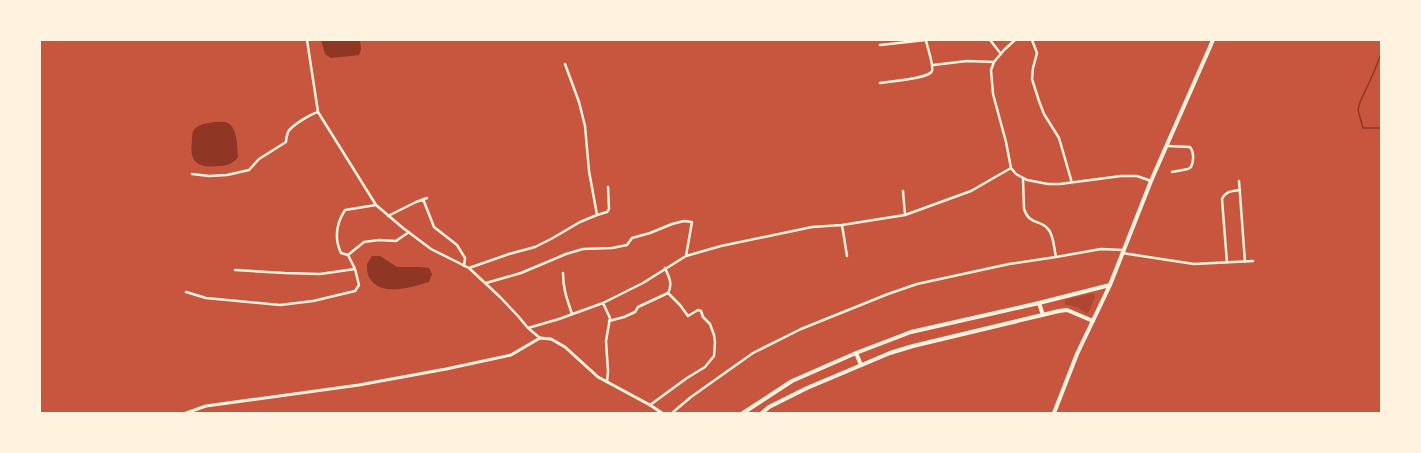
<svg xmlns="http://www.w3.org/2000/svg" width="1421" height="453" font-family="'Public Sans',sans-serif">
<rect width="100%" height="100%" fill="#c8553d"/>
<!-- green -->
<path fill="#ae4732" d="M1090,294H1094L1095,297L1088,313H1086L1077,307L1066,305L1065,304V300L1068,299Z"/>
<!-- water -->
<path fill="#8f3625" d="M321,40H360L361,49L359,55L331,58L325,54Z
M215,122C219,122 222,122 225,122C238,125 237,147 238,157C233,164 226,166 219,166C198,168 189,163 192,141C192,135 192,130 197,127C202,123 210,123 215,122Z
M372,256H380L397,267H419L429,268L432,274L429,282C412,287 380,298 369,277C367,273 367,268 367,264Z"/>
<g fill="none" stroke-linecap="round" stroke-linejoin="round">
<!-- stream -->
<path stroke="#8f3625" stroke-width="1.5" d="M1381,40V41
M1381,54L1374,72L1360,102L1358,110L1363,128H1381"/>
<!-- minor -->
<path stroke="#fff3e0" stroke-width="2.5" d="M307,40L318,112L376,205L403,228L431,249L469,268L500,297L518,316L528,328L540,338
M990,40L1001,54
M1015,40L1004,50L994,62L991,70L993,94L1006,142L1011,168L1016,174L1027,180L1048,184H1060L1121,176H1137L1151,181
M1032,40L1037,53L1033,68L1032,79L1039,101L1044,114L1059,138L1072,183
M880,45L926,40
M565,64L579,102L585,126L589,171L597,215
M933,65L967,61L994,62
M880,83C890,81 929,79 932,71C934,65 927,47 926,40
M1167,146L1190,147C1194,152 1194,161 1191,167L1188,169L1172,172
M192,174L209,176L227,175L249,170L259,159L286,142C286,139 287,135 288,132C292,125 311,114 318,112
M1023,179L1024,209C1030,226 1040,219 1048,229C1054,235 1054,249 1056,257
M1239,181L1245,262
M903,191L905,215
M423,199L434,227L457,245L465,258L464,266
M388,216L416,202L427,198
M842,225L847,256
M1122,253L1194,264L1253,261
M348,255L364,242L379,240L396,241L409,232
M1227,263L1222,199C1226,191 1232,191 1240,190
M469,268L509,254L535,247L551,239L580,222L597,215L607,212L609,209L608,187
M235,270L285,273L320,274L355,269
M563,273C563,289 567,299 572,314
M486,283L521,273L566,254L583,249L612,248L627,245L632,238L650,233L672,224L684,221L692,222L686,256
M186,292L206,298L280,305L313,301L355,291L359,285L355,269L348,255L341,253C334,238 336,224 345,210L376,205
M603,303L610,318L606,341L608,371L607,382
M609,321L624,317L635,312L638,307L668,293C673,284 669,277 665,268
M528,328L559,319L603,303L643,283L686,256L721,246L812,227L842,225L905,215L971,191L1011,168
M650,405L687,378L705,367L714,356L715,342L714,335L710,324L703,317L701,311L698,310L688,316L680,305L668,293
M672,413L691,397L753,353L801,329L888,294L917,284L1009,264L1056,257L1101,249L1123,250"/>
<!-- tertiary -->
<path stroke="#fff3e0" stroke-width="3" d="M186,413L206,406L359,385L446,369L511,355L540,338L551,339L565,347L598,377L650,405L662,413"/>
<!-- primary -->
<path stroke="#fff3e0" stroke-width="4" d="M1039,303L1043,315
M856,353L861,365
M743,413L792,381L856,353L911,332L1039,303L1110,285
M762,413L769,407L807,388L890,353L913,346L1059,311L1067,310L1093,321
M1054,413L1077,354L1110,285L1151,181L1213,40"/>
</g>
<!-- border -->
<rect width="1421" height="453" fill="none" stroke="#fff3e0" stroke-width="82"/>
</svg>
